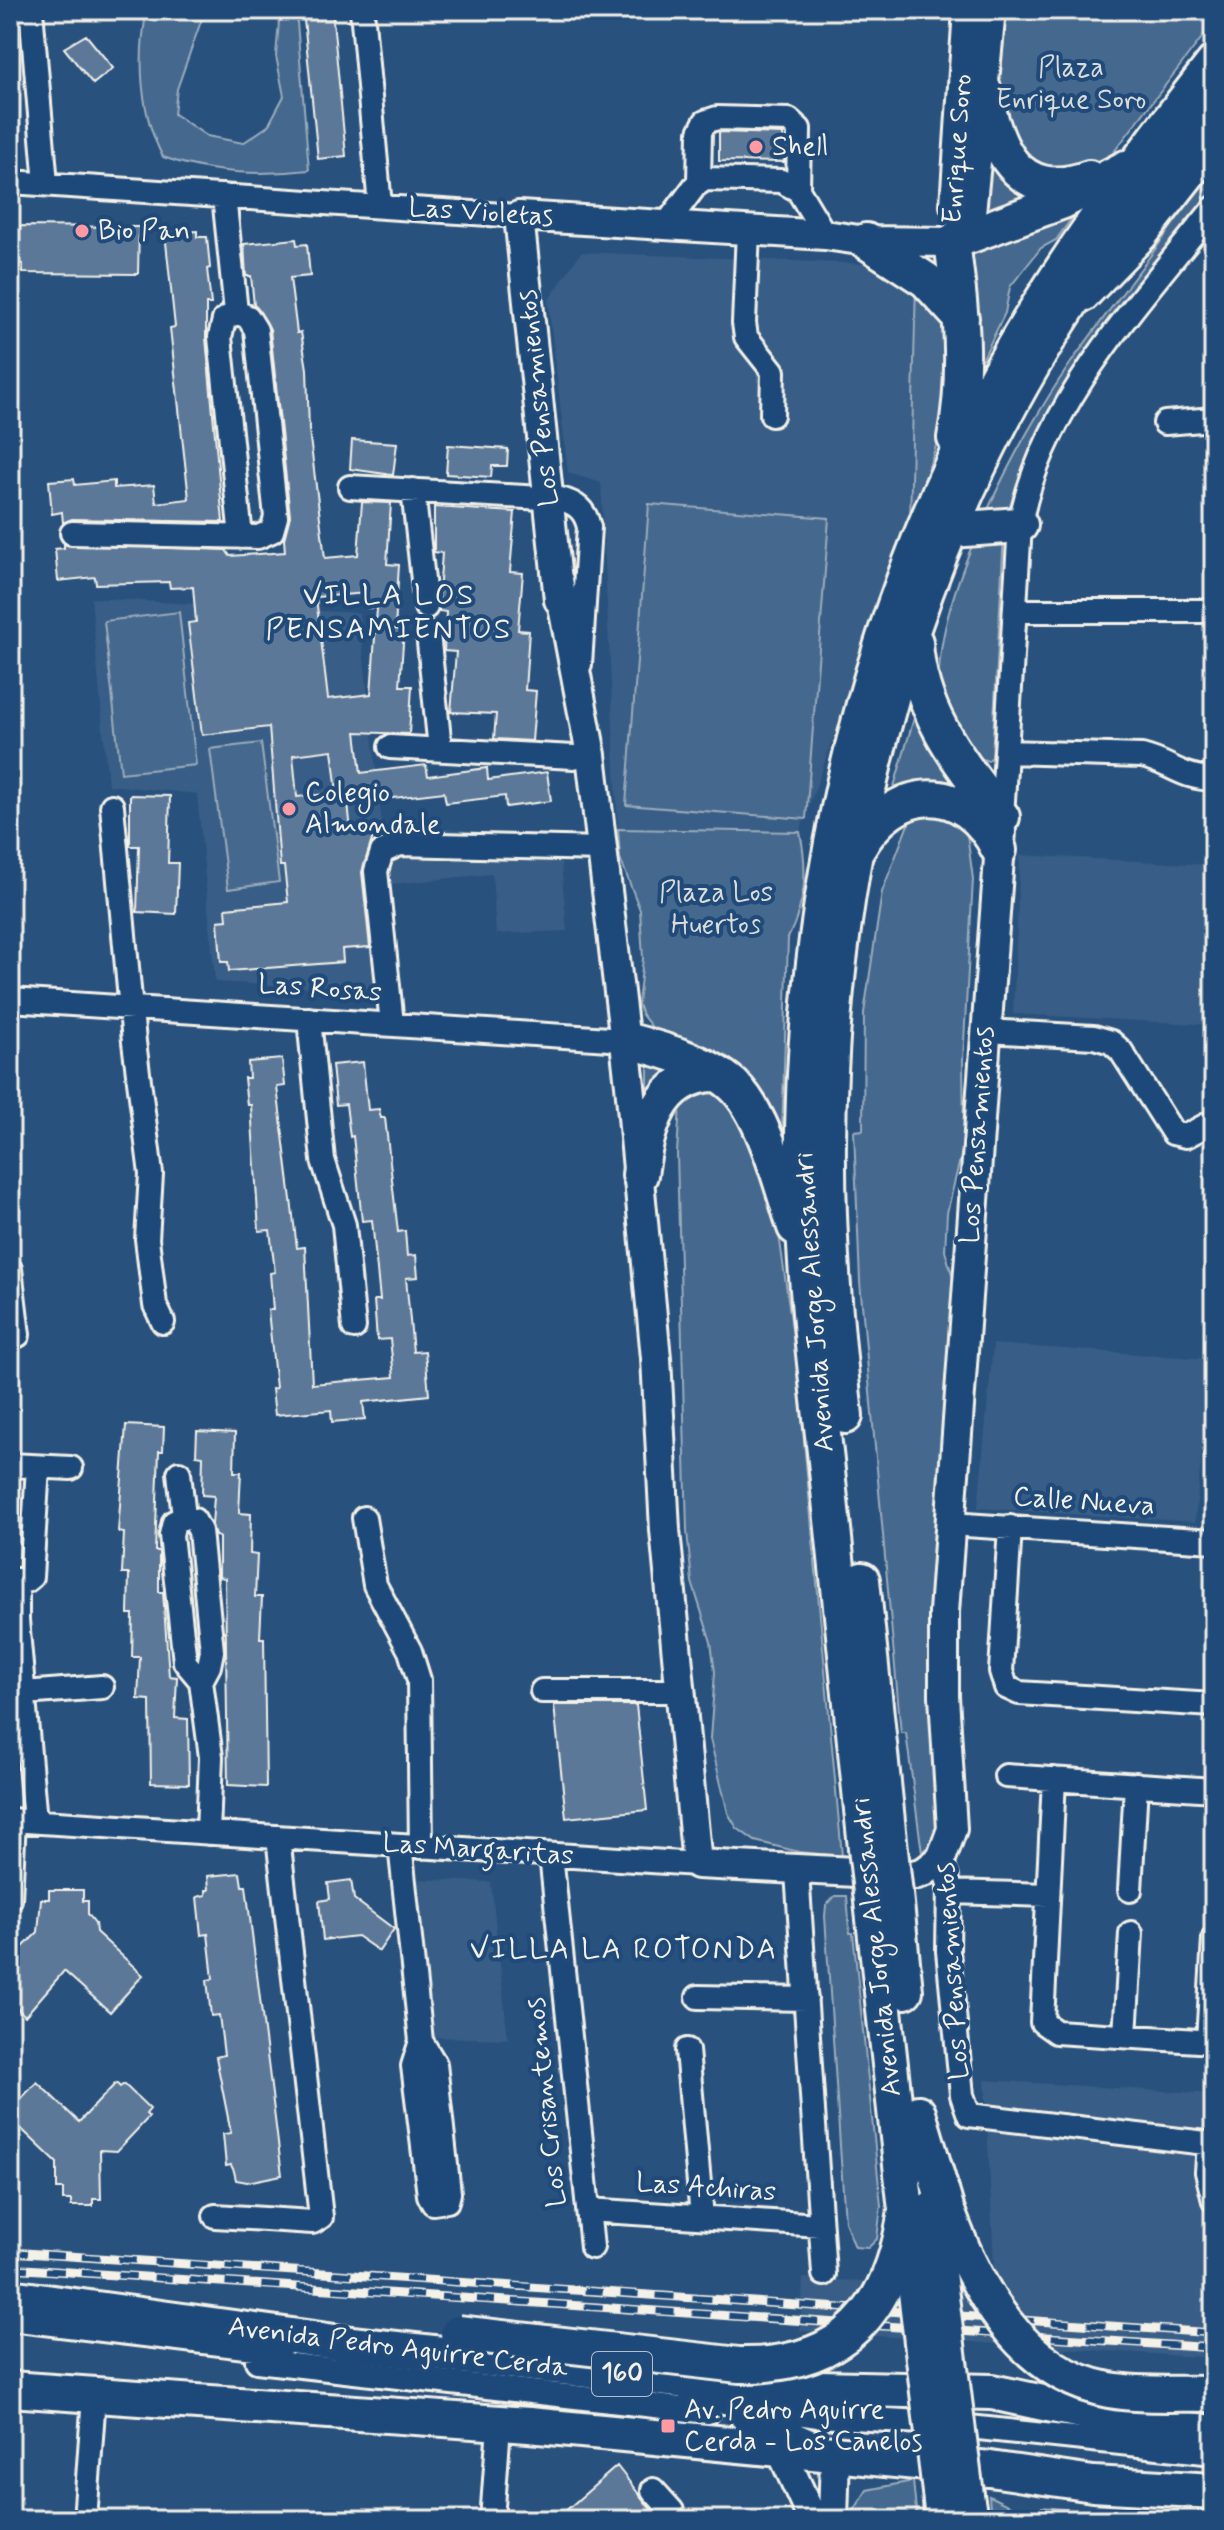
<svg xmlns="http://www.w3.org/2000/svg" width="1224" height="2530" font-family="Mynerve,sans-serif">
<rect width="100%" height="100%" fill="#28517e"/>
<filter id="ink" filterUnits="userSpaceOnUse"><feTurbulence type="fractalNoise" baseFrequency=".0125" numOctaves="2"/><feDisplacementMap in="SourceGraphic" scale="16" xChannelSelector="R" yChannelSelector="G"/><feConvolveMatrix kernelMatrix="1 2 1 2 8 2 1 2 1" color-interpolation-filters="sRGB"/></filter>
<g filter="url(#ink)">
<!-- built -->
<path fill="#375d86" d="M581,252L889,265L916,282L910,521L800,832L618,829L601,483L568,473L548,301Z
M91,598L359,613L382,824L559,838L567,931L496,934L492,874L373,886L380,991L215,982L197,794L108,785Z
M1020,855L1214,865V1025L1013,1014Z
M993,1344L1211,1359L1195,1522L978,1508Z
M415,1879L491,1882L508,2039L431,2037Z
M985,2080L1214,2094V2358L800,2331L803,2278L995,2288Z"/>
<!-- green -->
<path fill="#45688e" stroke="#9cacbb" stroke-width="2" d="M147,10H205L177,89L174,114L207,136L243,143L268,126L284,96L276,56L280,10H296L309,170C259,176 211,174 163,157C140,114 137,58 147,10Z
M1004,10H1214V22L1113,153L1088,173L1021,164L997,81Z
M984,157L1056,195L989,214L985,207Z
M1214,161V192L1066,389L1005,515L992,757L988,761C970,757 962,734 955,720C948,707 940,695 939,681C937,592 1019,437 1070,364C1118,296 1172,233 1214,161Z
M1081,205L1056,240L1041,248L1010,287L1005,313L971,383L962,256Z
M916,282L949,319L953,397L910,521Z
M649,504L829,518L806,819L626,805Z
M179,612L196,765L121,773L104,621Z
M914,718L964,786L891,797Z
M261,743L279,882L228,889L210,749Z
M931,808L963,824L967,834L973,879L963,1060L964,1143L947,1213L945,1251L955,1284L933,1554L929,1665L938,1815L934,1842L922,1853L906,1733H901L860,1282L854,1131L863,1130L864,1013L882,892L907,827L914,815Z
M618,829L800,832C808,870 806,902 788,938L782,1135L760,1090L745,1075L659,1036L642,1015L638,1004L643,958L640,910L620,858Z
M648,1057L678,1063L649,1093L648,1090Z
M702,1085L732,1095L775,1205L797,1364L842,1856L799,1852L755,1841L737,1828L728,1813L710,1739L715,1672L711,1642L692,1582L687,1531L677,1153L680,1105Z
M835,1896H847L850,1933H853L881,2206L877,2239L868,2248L855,2247L845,2222L825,1916L826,1906Z
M913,2481L917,2520H853V2512L867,2490Z
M989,2496L1039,2520H991Z
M1041,2507L1141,2516L1135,2520H1065Z"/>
<!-- building -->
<path fill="#5b7899" stroke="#f4f1e8" stroke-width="2" fill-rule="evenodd" d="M303,10H332L346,156L318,159Z
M86,35L113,68L93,84L64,48Z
M719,132L783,134L784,162L719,161Z
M10,226L139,227L138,274L23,273V264H10Z
M197,231V237H207L210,268L207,269L211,304H206V338L223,522L72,519L63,523L62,512L52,514L49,481L74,479L75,485L114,481V488L154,485L156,503L189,499L170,328L175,327L165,233Z
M296,239L297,245L307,244L310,276L290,278L297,333L301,332L307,369L309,430L325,558L358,555L362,502L391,503L387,564L399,565L395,629L404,630L400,686H412L409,734L356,732L361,773L426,765L428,776L487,768L488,780L547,772L551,801L506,807L505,796L446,803L444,792L385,799L384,788L347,792L351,832L375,830L362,872L370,947L342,949L343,962L229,971L228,962H221L218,921L227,920L226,908L288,902L284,866H280L269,727L202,735L188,623L196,622L193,587L170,588L169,582L96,584L95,577L58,581L55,549L64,548V544L226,550L230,556L285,552L284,539L290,516L270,329L254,305L251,276H246L244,244ZM368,593L367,608H377L371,694L328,699L316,597ZM332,750L337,793L297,797L293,755Z
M352,440L397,443L393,475L350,469Z
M448,445L508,449L507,466H492L491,477L446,474Z
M434,507L515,512L510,572L523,573L518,630L529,631L525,690L536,691L532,741L494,739L496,714L451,712L456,652L444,651L446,612L439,611V594L442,553L434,552Z
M130,795L170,796L168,863H178L176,914L137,912L139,846H130Z
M282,1059L285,1086L277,1087L297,1248L305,1247L312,1384L394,1377L390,1339L377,1340L374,1300H380L372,1220L362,1221L353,1136L350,1137L346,1104L336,1105L332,1065L363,1062L368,1110L379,1109L381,1118H385L398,1232L405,1231L407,1256L416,1255L418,1277L406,1278L413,1352L425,1351L429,1395L363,1402L365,1419L332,1422L331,1410L275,1415L272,1389L276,1388L268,1310H273L270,1273L275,1272L270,1230L259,1231L251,1105H247L244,1078H249L248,1062Z
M126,1425L164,1427L163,1451H159L155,1551H159V1592H163L169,1676L177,1677L175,1718L188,1719L189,1784L151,1783L150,1700L138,1699L140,1657H132L133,1614H128L129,1574H122L124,1533L118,1532Z
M197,1431L235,1433L234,1472H241L239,1513L251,1514L250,1554L257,1555L255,1597H262L260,1638H264L266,1787L228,1785L225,1578L219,1577V1537L215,1536L212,1525L214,1496L202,1495L203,1456L196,1455Z
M554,1705H636L647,1810L566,1818Z
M240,1873L242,1886H246L282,2175L247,2182L236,2180L234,2171L231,2165L226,2166L223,2134L231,2133L216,2057L224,2055L219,2015L211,2016L207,1980L213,1979L208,1934L201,1935L197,1897L206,1895V1890H209L208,1876Z
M351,1880L354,1899L394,1929L379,1951L357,1936L323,1940L319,1901L330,1899L328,1883Z
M49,1890H83V1901H88V1914L95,1923L96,1932L143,1975L110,2012L64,1971L25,2016L10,2001V1960L38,1932L41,1899H49Z
M37,2082L79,2122L116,2083L120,2087L124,2084L150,2109L146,2114L149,2117L117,2151L100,2150L101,2199H93V2206H71V2200H63V2189H57V2163L10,2118V2110Z
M617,2466L659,2520H555Z"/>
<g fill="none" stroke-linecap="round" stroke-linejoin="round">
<defs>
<path id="minor" d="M31,10L46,184
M362,10L380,206
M10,182L519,216
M699,182L700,132L705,122L717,118L789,120L799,129L798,190
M224,196L236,312
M665,226L695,186L705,179L781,181L798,190L825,235
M748,231L744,323L746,337L773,371L772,415
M1086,299L1145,238L1214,150
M236,312L224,320L220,337L241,537
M1165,423L1214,419
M350,487L560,499C576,503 585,510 589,527L580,664
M413,490L426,607
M72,533L258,537L272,531L276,517L256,330L248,317L236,312
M1015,611H1214
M428,633L440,749
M390,747L574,757
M1006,752L1142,756C1171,763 1180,778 1214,779
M112,806L134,1042L151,1174L147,1239L155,1305L163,1322
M1002,817L1020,525C1041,406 1141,300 1214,208
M10,1000L625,1040
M309,1019L323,1160L344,1225L354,1327
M392,1024L376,871L382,852L400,844L602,849
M985,1031L1094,1037L1111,1042L1121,1051L1173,1133L1186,1136L1214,1121
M10,1269L18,1335
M10,1465L71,1468
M179,1473L184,1517
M184,1517L194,1520L200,1531L212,1651L209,1666L201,1681L211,1757L208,1833
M184,1517L174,1522L171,1535L185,1662L201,1681
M364,1518L375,1585L410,1651L419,1680L421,1847
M950,1524L1214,1541
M1010,1527L1001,1671L1006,1687L1019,1693L1214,1705
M10,1580L26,1581L31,1577L38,1467
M17,1580V1620L35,1821
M542,1691H680
M24,1693L102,1687
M1006,1776L1214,1790
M1054,1779L1042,2022L1056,2032L1214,2042
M10,1820L697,1864
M400,1845L421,2041L413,2066L429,2195L433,2203L447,2201L449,2193L435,2064L421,2041
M551,1855L592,2247
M941,1859L949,1884L948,1951L962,2095L969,2115L1214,2144
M797,1872L824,2274
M1130,1890L1136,1784
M949,1892L1048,1895
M10,1899L14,1820
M698,1997L806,1999
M1125,2036L1131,1933
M1208,2041L1214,1938
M687,2050L702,2217
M1209,2144L1207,2172L1214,2201
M588,2210L820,2225
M215,2216L313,2222L321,2217L278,1837
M10,2319L279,2351
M257,2361L708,2412
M691,2397L818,2416L922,2422L1214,2453
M742,2418L781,2428L819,2445
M653,2490L672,2511L673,2520
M85,2520L93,2410
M492,2520L498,2439"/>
<path id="major" d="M955,205L968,10
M952,242L971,213L991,10
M558,580L591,755L630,1085L656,1358L665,1530L697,1864L914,1875L924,1872L941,1859L952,1829L944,1696V1612L1001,831
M559,600L519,216L825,235L866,241L952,242
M781,2450L813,2520
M833,2520L835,2454"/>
<path id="highway" d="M983,88C995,147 1016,204 1089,178
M866,241L926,280L961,318
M955,438C968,371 961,308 952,242L1063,201L1126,168
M951,530L1020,525
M915,642C919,714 960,762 1002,817
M857,850C894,783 965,779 999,850
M625,1040C660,1049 706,1061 733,1085C764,1113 782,1187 795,1227
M640,1175C646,1130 659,1076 714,1074
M845,1416C835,1324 827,1233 828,1142C830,894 886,641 1001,422C1060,309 1136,206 1214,107
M862,1580L890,1850
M866,1848C852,1719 839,1590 826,1461C816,1373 805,1285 803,1197C798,920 857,636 989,391C1052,274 1132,167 1214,63
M871,1892L906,2210
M895,1894L905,1991
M918,2113L947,2211
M10,2297L342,2343L733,2386L992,2392L1136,2423L1214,2433
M10,2389L529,2425L990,2469L1093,2484L1214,2491
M940,2492L943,2520
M966,2495L970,2520"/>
</defs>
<!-- minor casing -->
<use href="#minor" stroke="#f4f1e8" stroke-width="28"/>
<!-- major casing -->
<use href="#major" stroke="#f4f1e8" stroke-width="34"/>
<!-- highway casing -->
<use href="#highway" stroke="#f4f1e8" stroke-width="40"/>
<!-- minor -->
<use href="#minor" stroke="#1f4a7a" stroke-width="22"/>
<!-- major -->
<use href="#major" stroke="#1f4a7a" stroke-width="28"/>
<!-- highway -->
<use href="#highway" stroke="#1f4a7a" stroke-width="34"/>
<defs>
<path id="rail" d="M10,2252L1214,2333
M10,2268L1214,2348"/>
</defs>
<!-- rail casing -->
<use href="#rail" stroke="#f4f1e8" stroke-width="9"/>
<!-- rail -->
<use href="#rail" stroke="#1f4a7a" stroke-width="6" stroke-dasharray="18" stroke-linecap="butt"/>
<defs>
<path id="highway-bridge" d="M866,1848L871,1892
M890,1850L895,1894
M930,2210L966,2495
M947,2211C975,2287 1021,2374 1109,2390C1143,2396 1180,2393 1214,2394
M909,2234L940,2492
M458,2333L739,2365C844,2367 892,2310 906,2210"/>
</defs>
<!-- highway-bridge casing -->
<use href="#highway-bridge" stroke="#f4f1e8" stroke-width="40" stroke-linecap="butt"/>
<!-- highway-bridge -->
<use href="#highway-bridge" stroke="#1f4a7a" stroke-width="34"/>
</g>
</g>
<!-- markers -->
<g fill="#ff9aa2" stroke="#1f4a7a" stroke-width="3">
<circle cx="756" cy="147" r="8"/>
<circle cx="82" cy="231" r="8"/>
<circle cx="289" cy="809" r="8"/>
<rect x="660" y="2418" width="16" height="16" rx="4"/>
</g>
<g text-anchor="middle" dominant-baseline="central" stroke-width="8" stroke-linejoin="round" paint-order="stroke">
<!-- shield labels -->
<rect fill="#1f4a7a" stroke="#b4bfc7" stroke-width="2" x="592" y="2352" width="60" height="44" rx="6"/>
<g font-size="26" font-weight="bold" fill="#f4f1e8">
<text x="622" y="2374">160</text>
</g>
<!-- park labels -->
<g font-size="28" fill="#dadcda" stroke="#1f4a7a">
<text x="1071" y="68">Plaza<tspan x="1071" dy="32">Enrique Soro</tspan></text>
<text x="716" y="893">Plaza Los<tspan x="716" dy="32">Huertos</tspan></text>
</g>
<!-- poi labels -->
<g font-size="28" fill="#f4f1e8" stroke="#1f4a7a" text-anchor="start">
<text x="772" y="147">Shell</text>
<text x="98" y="231">Bio Pan</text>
<text x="305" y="793">Colegio<tspan x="305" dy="32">Almondale</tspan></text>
<text x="684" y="2410">Av. Pedro Aguirre<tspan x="684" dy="32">Cerda - Los Canelos</tspan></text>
</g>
<!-- street labels -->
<g font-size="28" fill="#f4f1e8" stroke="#1f4a7a">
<text transform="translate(958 149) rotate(-86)">Enrique Soro</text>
<text transform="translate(481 213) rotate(4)">Las Violetas</text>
<text transform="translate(539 398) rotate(-96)">Los Pensamientos</text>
<text transform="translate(320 989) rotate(4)">Las Rosas</text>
<text transform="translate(978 1135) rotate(-86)">Los Pensamientos</text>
<text transform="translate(815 1302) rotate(-94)">Avenida Jorge Alessandri</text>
<text transform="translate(1084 1502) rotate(4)">Calle Nueva</text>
<text transform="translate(478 1850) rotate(4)">Las Margaritas</text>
<text transform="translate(877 1947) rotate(-96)">Avenida Jorge Alessandri</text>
<text transform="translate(953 1971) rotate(-94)">Los Pensamientos</text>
<text transform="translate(547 2102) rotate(-96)">Los Crisantemos</text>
<text transform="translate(706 2188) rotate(4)">Las Achiras</text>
<text transform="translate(398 2348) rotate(7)">Avenida Pedro Aguirre Cerda</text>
</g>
<!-- neighbourhood labels -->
<g font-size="30" letter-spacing="2" fill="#f4f1e8" stroke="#1f4a7a">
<text x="389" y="595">VILLA LOS<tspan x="389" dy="34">PENSAMIENTOS</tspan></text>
<text x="624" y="1949">VILLA LA ROTONDA</text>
</g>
</g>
<!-- margin -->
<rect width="1224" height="2530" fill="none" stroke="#1f4a7a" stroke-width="40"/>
<rect x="20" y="20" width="1184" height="2490" fill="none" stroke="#f4f1e8" stroke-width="3" filter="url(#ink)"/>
</svg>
